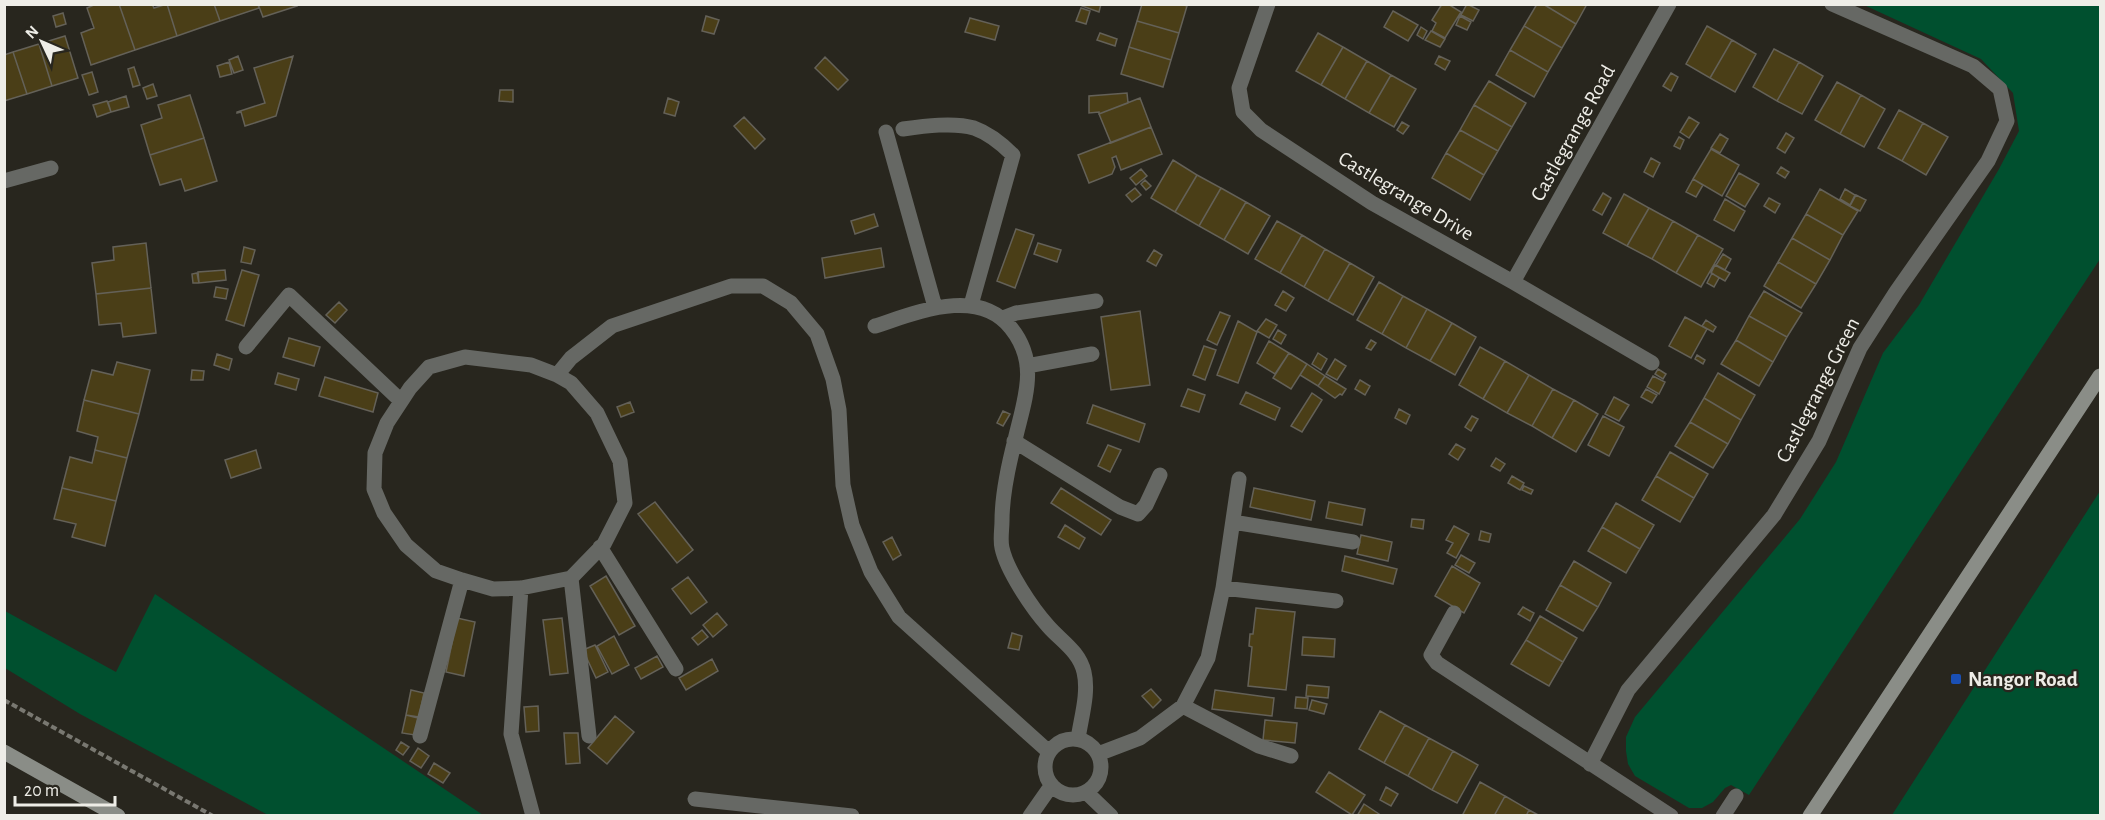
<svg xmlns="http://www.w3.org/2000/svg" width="2105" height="820" font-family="'Alegreya Sans',sans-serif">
<rect width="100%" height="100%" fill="#28261e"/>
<!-- green -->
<path fill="#00502f" d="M1864,5H2100V259L1749,795L1731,785L1725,788L1713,802L1702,808H1689L1635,776L1628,764L1626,751V737L1635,717L1800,519L1836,462L1883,353L1919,305L1999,169L2019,131L2013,93L1981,59Z
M2100,491V815H1892Z
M155,594L483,815H268L80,714L5,668V611L116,672Z"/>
<!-- building -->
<path fill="#4a3e17" stroke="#646158" stroke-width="1.5" d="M96,4H119L135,50L91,65L81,33L94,28L87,8Z
M119,4H152L154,8L167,4L177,36L135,50Z
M167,4H214L220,21L177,36Z
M214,4H258L259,8L220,21Z
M258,4H296L297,6L263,17Z
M1082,4H1101L1099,12L1082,6Z
M1142,4H1181L1187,6L1179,33L1137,21Z
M1442,4H1448L1461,12L1445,38L1432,31L1436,23L1432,20Z
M1467,4L1479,10L1473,21L1461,15Z
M1537,4H1543L1576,24L1562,48L1524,26Z
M1543,4H1587L1576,24Z
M1081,8L1090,11L1086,24L1076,21Z
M1393,11L1418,25L1408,41L1384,27Z
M63,13L66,24L56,27L53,16Z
M706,16L719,20L714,34L702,31Z
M1460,16L1471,22L1467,30L1456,25Z
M970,18L999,26L995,40L965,32Z
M1137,21L1179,33L1171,60L1129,47Z
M1524,26L1562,48L1548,72L1510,50Z
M1707,26L1732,40L1710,78L1686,64Z
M1421,27L1427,31L1423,39L1417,35Z
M1431,31L1445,39L1440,47L1425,40Z
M1100,33L1117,39L1115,46L1097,40Z
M1318,33L1343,47L1321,85L1296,71Z
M65,36L78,78L52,86L39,44Z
M1732,40L1756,54L1735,92L1710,78Z
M39,44L52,86L27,94L13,52Z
M1129,47L1171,60L1163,87L1121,74Z
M1343,47L1367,61L1345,99L1321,85Z
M1774,49L1799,62L1777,101L1753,87Z
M1510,50L1548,72L1534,97L1496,75Z
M13,52L27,94L4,101V55Z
M238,56L243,70L234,73L229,60Z
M293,56L276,116L245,126L241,112L237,113V112L265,103L254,68Z
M1439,56L1450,61L1445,70L1435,64Z
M825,57L848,80L838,90L815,68Z
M1367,61L1391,75L1369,113L1345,99Z
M229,62L232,74L220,77L217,66Z
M1799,62L1823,76L1802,114L1777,101Z
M134,67L140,85L133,87L128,69Z
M92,72L98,92L89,95L82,75Z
M1671,73L1678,77L1671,91L1663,86Z
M1391,75L1416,89L1394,127L1369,113Z
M1489,81L1526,103L1512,127L1474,105Z
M1837,82L1861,95L1840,134L1815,120Z
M153,84L157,96L147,99L143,88Z
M500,90H513V102L499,101Z
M1127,93L1128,103L1099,114V112L1089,113V96Z
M190,95L204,138L150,155L141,125L162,118L158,105Z
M1861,95L1885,109L1864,147L1840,134Z
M126,96L129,107L111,112L108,102Z
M668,98L679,102L675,116L664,113Z
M1140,98L1151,127L1111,143L1099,114Z
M107,101L111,112L97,117L93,105Z
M1474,105L1512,127L1498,151L1460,130Z
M1899,110L1923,123L1902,161L1878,148Z
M744,117L765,139L755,149L734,126Z
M1689,117L1699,123L1689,138L1680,132Z
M1402,122L1409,126L1403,134L1397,130Z
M1923,123L1948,137L1926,175L1902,161Z
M1151,127L1162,154L1121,170L1116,156L1112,158L1115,167L1112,174L1089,183L1078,155Z
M1460,130L1498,151L1484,175L1446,153Z
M1786,133L1794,138L1785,153L1777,148Z
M1720,134L1728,139L1720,153L1711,148Z
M1679,137L1684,140L1680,149L1674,146Z
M204,138L217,181L185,191L181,179L160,185L150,155Z
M1711,149L1739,165L1722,196L1693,179Z
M1446,153L1484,175L1470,200L1432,178Z
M1651,158L1660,163L1653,177L1644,172Z
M1173,160L1197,175L1175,212L1151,198Z
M1781,167L1789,172L1785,178L1777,173Z
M1141,169L1147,176L1136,185L1130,178Z
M1739,173L1759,184L1745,207L1726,196Z
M1197,175L1221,188L1199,226L1175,212Z
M1693,179L1703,185L1696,197L1686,192Z
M1145,180L1151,186L1146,190L1141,184Z
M1135,188L1141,195L1132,202L1126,195Z
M1221,188L1246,202L1224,240L1199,226Z
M1820,189L1858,211L1843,235L1806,214Z
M1845,189L1855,195L1850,205L1840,199Z
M1603,193L1611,198L1602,215L1593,210Z
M1624,194L1649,208L1627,246L1603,233Z
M1856,195L1866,200L1860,211L1850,206Z
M1769,198L1780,204L1775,213L1764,206Z
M1725,199L1745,211L1734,231L1714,220Z
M1246,202L1270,216L1248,254L1224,240Z
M1649,208L1673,221L1652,259L1627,246Z
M874,214L878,226L855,234L851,221Z
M1806,214L1843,235L1830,260L1792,238Z
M1277,221L1302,235L1280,273L1255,259Z
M1673,221L1698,235L1676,273L1652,259Z
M1016,229L1034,235L1015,288L997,281Z
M1302,235L1325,249L1304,287L1280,273Z
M1698,235L1723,249L1701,287L1676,273Z
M1792,238L1830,260L1816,284L1778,262Z
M146,243L151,288L96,294L92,263L114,260L113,247Z
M1038,243L1061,250L1057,262L1034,254Z
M244,247L255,250L251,264L241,262Z
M881,248L884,267L825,278L822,258Z
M1325,249L1350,263L1328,301L1304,287Z
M1154,250L1162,255L1156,266L1147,261Z
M1723,254L1731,259L1725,270L1716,265Z
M1778,262L1816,284L1801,308L1764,286Z
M1350,263L1374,277L1353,315L1328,301Z
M1715,265L1730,273L1725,281L1711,273Z
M225,270L226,280L199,283L198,272Z
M242,270L259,275L244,326L226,320Z
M197,273L199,283H193L192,274Z
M1712,273L1719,278L1714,287L1707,283Z
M1379,282L1403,296L1382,334L1357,320Z
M216,287L228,289L226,299L214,297Z
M151,288L156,333L123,337L121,323L99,325L96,294Z
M1283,291L1294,298L1286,311L1275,305Z
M1764,291L1802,313L1787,337L1749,316Z
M1403,296L1427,309L1406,348L1382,334Z
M339,302L347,310L335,323L326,315Z
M1427,309L1452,323L1430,361L1406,348Z
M1140,311L1150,385L1111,390L1101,317Z
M1220,312L1230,316L1217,345L1207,340Z
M1749,316L1787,337L1773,362L1736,340Z
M1685,317L1707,329L1691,358L1669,346Z
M1266,319L1277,325L1269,338L1257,331Z
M1706,320L1716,327L1713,332L1702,326Z
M1238,321L1257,332L1238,383L1217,375Z
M1452,323L1476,337L1455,375L1430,361Z
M1278,330L1286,335L1281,344L1273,339Z
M289,338L320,347L314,366L283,357Z
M1371,340L1376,343L1371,350L1366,348Z
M1736,340L1773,362L1759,386L1721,364Z
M1269,341L1289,353L1275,374L1257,363Z
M1204,346L1216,350L1205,380L1193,375Z
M1480,347L1505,361L1483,399L1459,385Z
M1289,353L1307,364L1291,389L1273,378Z
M1318,353L1327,359L1321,370L1312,364Z
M217,354L232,359L229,370L214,365Z
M1697,355L1705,360L1703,364L1695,359Z
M1335,359L1346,366L1337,380L1326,374Z
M1505,361L1529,375L1507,413L1483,399Z
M117,362L150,370L139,414L84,400L92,370L113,375Z
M1307,364L1325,376L1318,386L1300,375Z
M1658,369L1666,374L1663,379L1655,374Z
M192,370L204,371L203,380H191Z
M278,373L299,379L296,390L275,384Z
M1718,373L1755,395L1741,420L1704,398Z
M1529,375L1553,389L1532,426L1507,413Z
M1325,376L1346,389L1342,395L1340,394L1335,398L1318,386Z
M1653,376L1665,382L1659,394L1647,387Z
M325,377L378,393L373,412L319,396Z
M1360,380L1370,386L1365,395L1355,389Z
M1188,389L1205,395L1199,412L1181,406Z
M1553,389L1574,400L1552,438L1532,426Z
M1646,389L1657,395L1652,403L1641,397Z
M1246,392L1280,408L1275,420L1240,404Z
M1312,393L1322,400L1302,432L1291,426Z
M1614,397L1629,405L1619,421L1605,414Z
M1704,398L1741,420L1728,444L1690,422Z
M84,400L139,414L127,458L95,450L98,437L77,431Z
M1574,400L1598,414L1576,452L1552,438Z
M630,402L634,412L621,417L617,407Z
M1093,405L1145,424L1139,442L1087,423Z
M1399,409L1410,415L1406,424L1395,418Z
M1003,411L1010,414L1003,426L997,423Z
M1472,416L1478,419L1471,431L1465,427Z
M1603,416L1624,427L1609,456L1588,445Z
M1690,422L1728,444L1713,468L1675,446Z
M1456,444L1465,449L1458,460L1449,454Z
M1108,445L1121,450L1110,472L1098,466Z
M95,450L127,458L116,501L62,488L70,457L92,463Z
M256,450L261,468L231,478L225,460Z
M1670,452L1708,474L1694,498L1656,476Z
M1496,458L1505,464L1500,471L1491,466Z
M1512,476L1524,483L1520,490L1508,483Z
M1656,476L1694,498L1680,522L1642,500Z
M1524,486L1533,490L1531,494L1522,490Z
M62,488L116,501L105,546L72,537L76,524L54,519Z
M1061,488L1111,520L1101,535L1051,503Z
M1254,488L1315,501L1311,520L1250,507Z
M655,502L693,550L677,563L638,514Z
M1329,502L1365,509L1362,525L1326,518Z
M1616,503L1654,525L1640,549L1602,527Z
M1412,519L1424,520L1423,529L1411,527Z
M1065,525L1085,538L1079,549L1058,537Z
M1454,526L1469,534L1456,558L1447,553L1453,543L1446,540Z
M1602,527L1640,549L1626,573L1588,551Z
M1481,531L1491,534L1489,542L1479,540Z
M1361,535L1392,542L1388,561L1357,554Z
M892,537L901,555L893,560L883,542Z
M1461,555L1475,563L1469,573L1455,565Z
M1345,556L1397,569L1393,584L1342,571Z
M1574,561L1611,583L1598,607L1560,585Z
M1452,566L1480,583L1464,613L1435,596Z
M606,576L635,626L619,635L590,586Z
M688,577L707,602L691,614L672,589Z
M1560,585L1598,607L1583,631L1546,610Z
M1523,607L1534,613L1530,621L1518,614Z
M1256,608L1295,612L1286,690L1248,686L1252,647L1249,646L1250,634H1253Z
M717,613L727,625L713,637L703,625Z
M1540,616L1577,638L1563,662L1526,640Z
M457,618L475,622L464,676L446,672Z
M562,618L568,673L550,675L543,620Z
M702,630L708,637L698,645L692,638Z
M1012,633L1022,636L1019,650L1008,648Z
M614,636L629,665L612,674L597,646Z
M1303,637L1335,639L1334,657L1302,655Z
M1526,640L1563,662L1549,686L1511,664Z
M595,645L608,672L596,678L583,650Z
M657,656L663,667L641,679L635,668Z
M712,659L718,671L686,690L679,678Z
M1307,685L1329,687L1328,698L1306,696Z
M1151,689L1161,700L1153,708L1142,696Z
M411,690L424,693L419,717L406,715Z
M1215,690L1274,698L1272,716L1212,709Z
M1296,697L1308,698L1307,709L1295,708Z
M1312,700L1327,704L1324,714L1309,710Z
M538,706L539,731L526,732L524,707Z
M1380,711L1405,725L1384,763L1359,749Z
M406,715L418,718L415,735L402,733Z
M615,716L634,732L607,764L588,748Z
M1265,720L1297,723L1295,743L1263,740Z
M1405,725L1429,738L1408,776L1384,763Z
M564,733H578L580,763L566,764Z
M1429,738L1453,751L1432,790L1408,776Z
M401,742L409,747L403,755L396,750Z
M418,748L429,756L421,768L410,761Z
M1453,751L1478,765L1457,803L1432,790Z
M434,763L450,773L443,783L428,774Z
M1329,772L1365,795L1352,815L1316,792Z
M1480,782L1505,796L1494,816H1462Z
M1386,787L1398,794L1391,806L1380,800Z
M1505,796L1529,810L1526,816H1494Z
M1364,804L1382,816H1357Z
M1529,810L1540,816H1526Z"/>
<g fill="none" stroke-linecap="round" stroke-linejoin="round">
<!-- path -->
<path stroke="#797871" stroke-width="4" stroke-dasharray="6 3" stroke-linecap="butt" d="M4,700L213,816"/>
<!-- lane -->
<path stroke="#666864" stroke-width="15" d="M903,129C924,126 954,122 974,128C988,133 1003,145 1013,155L971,305
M886,132L935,307
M1003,318L1016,313L1096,301
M875,326C916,313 978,286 1011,328C1040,364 1024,400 1015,440C1008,467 1002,494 1002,521C1002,529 1000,540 1002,548C1007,571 1032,608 1048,626C1061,641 1079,651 1084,672C1089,693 1081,718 1078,739
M246,347L289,295L401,401
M465,357L531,365L557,375L571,383L597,413L620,461L625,503L604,544L571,578L521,588L493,589L462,580L436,571L406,545L384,513L374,489L375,453L387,423L410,388L429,367Z
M1027,366L1092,354
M557,375L571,358L612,326L731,286H763L791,303L817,334L833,379L839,410L843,485L852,525L871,572L899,617L1049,752
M1014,441L1120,507L1138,514L1146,505L1160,475
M1233,522L1353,542
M600,547L676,669
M571,578L589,736
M521,588L511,734L533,816
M1223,588L1336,601
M1183,706L1259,746L1291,756
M420,736L462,580
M1045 767a28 28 0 1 1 56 0a28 28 0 1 1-56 0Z
M1098,754L1140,738L1183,706L1208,658L1223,588L1239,479
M1086,792L1111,816
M695,799L852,816
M1030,816L1051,786"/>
<!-- street -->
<path stroke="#666864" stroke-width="15" d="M1268,4L1239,88L1243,112L1261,130L1372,203L1513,282L1652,363
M4,181L51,168
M1513,282L1669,4
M1454,613L1431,655L1437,663L1671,816
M1590,764L1628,690L1774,515L1819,441L1860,348L1896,292L1988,161L2007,121L2000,89L1973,66L1832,4
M1723,816L1736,796"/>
<!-- secondary -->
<path stroke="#8a8d87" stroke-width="15" d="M4,752L118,816
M1810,816L2100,376"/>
</g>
<!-- markers -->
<rect fill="#1a4fb4" stroke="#28261e" stroke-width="2" x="1950" y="673" width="12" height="12" rx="3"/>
<g text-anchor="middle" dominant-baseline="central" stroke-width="4.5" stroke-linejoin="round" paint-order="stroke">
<!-- street labels -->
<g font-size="21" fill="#eeede7" stroke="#28261e">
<text transform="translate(1573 133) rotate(-61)">Castlegrange Road</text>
<text transform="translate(1406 196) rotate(31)">Castlegrange Drive</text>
<text transform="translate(1818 390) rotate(-63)">Castlegrange Green</text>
</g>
<!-- poi labels -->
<g font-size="21" font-weight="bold" fill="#eeede7" stroke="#28261e" text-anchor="start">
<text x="1968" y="679">Nangor Road</text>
</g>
</g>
<!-- border -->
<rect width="2105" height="820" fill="none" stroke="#eeede7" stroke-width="12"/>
<!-- north arrow -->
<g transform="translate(42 42) rotate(314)" stroke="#28261e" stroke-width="4.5" paint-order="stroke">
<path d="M0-4.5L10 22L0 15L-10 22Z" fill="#eeede7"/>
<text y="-9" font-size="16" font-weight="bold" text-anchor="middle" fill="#eeede7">N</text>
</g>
<!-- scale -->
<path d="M15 796v9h100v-9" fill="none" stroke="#eeede7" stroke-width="3"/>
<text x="24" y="796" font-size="18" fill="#eeede7" stroke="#28261e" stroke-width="4.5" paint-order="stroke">20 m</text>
</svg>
